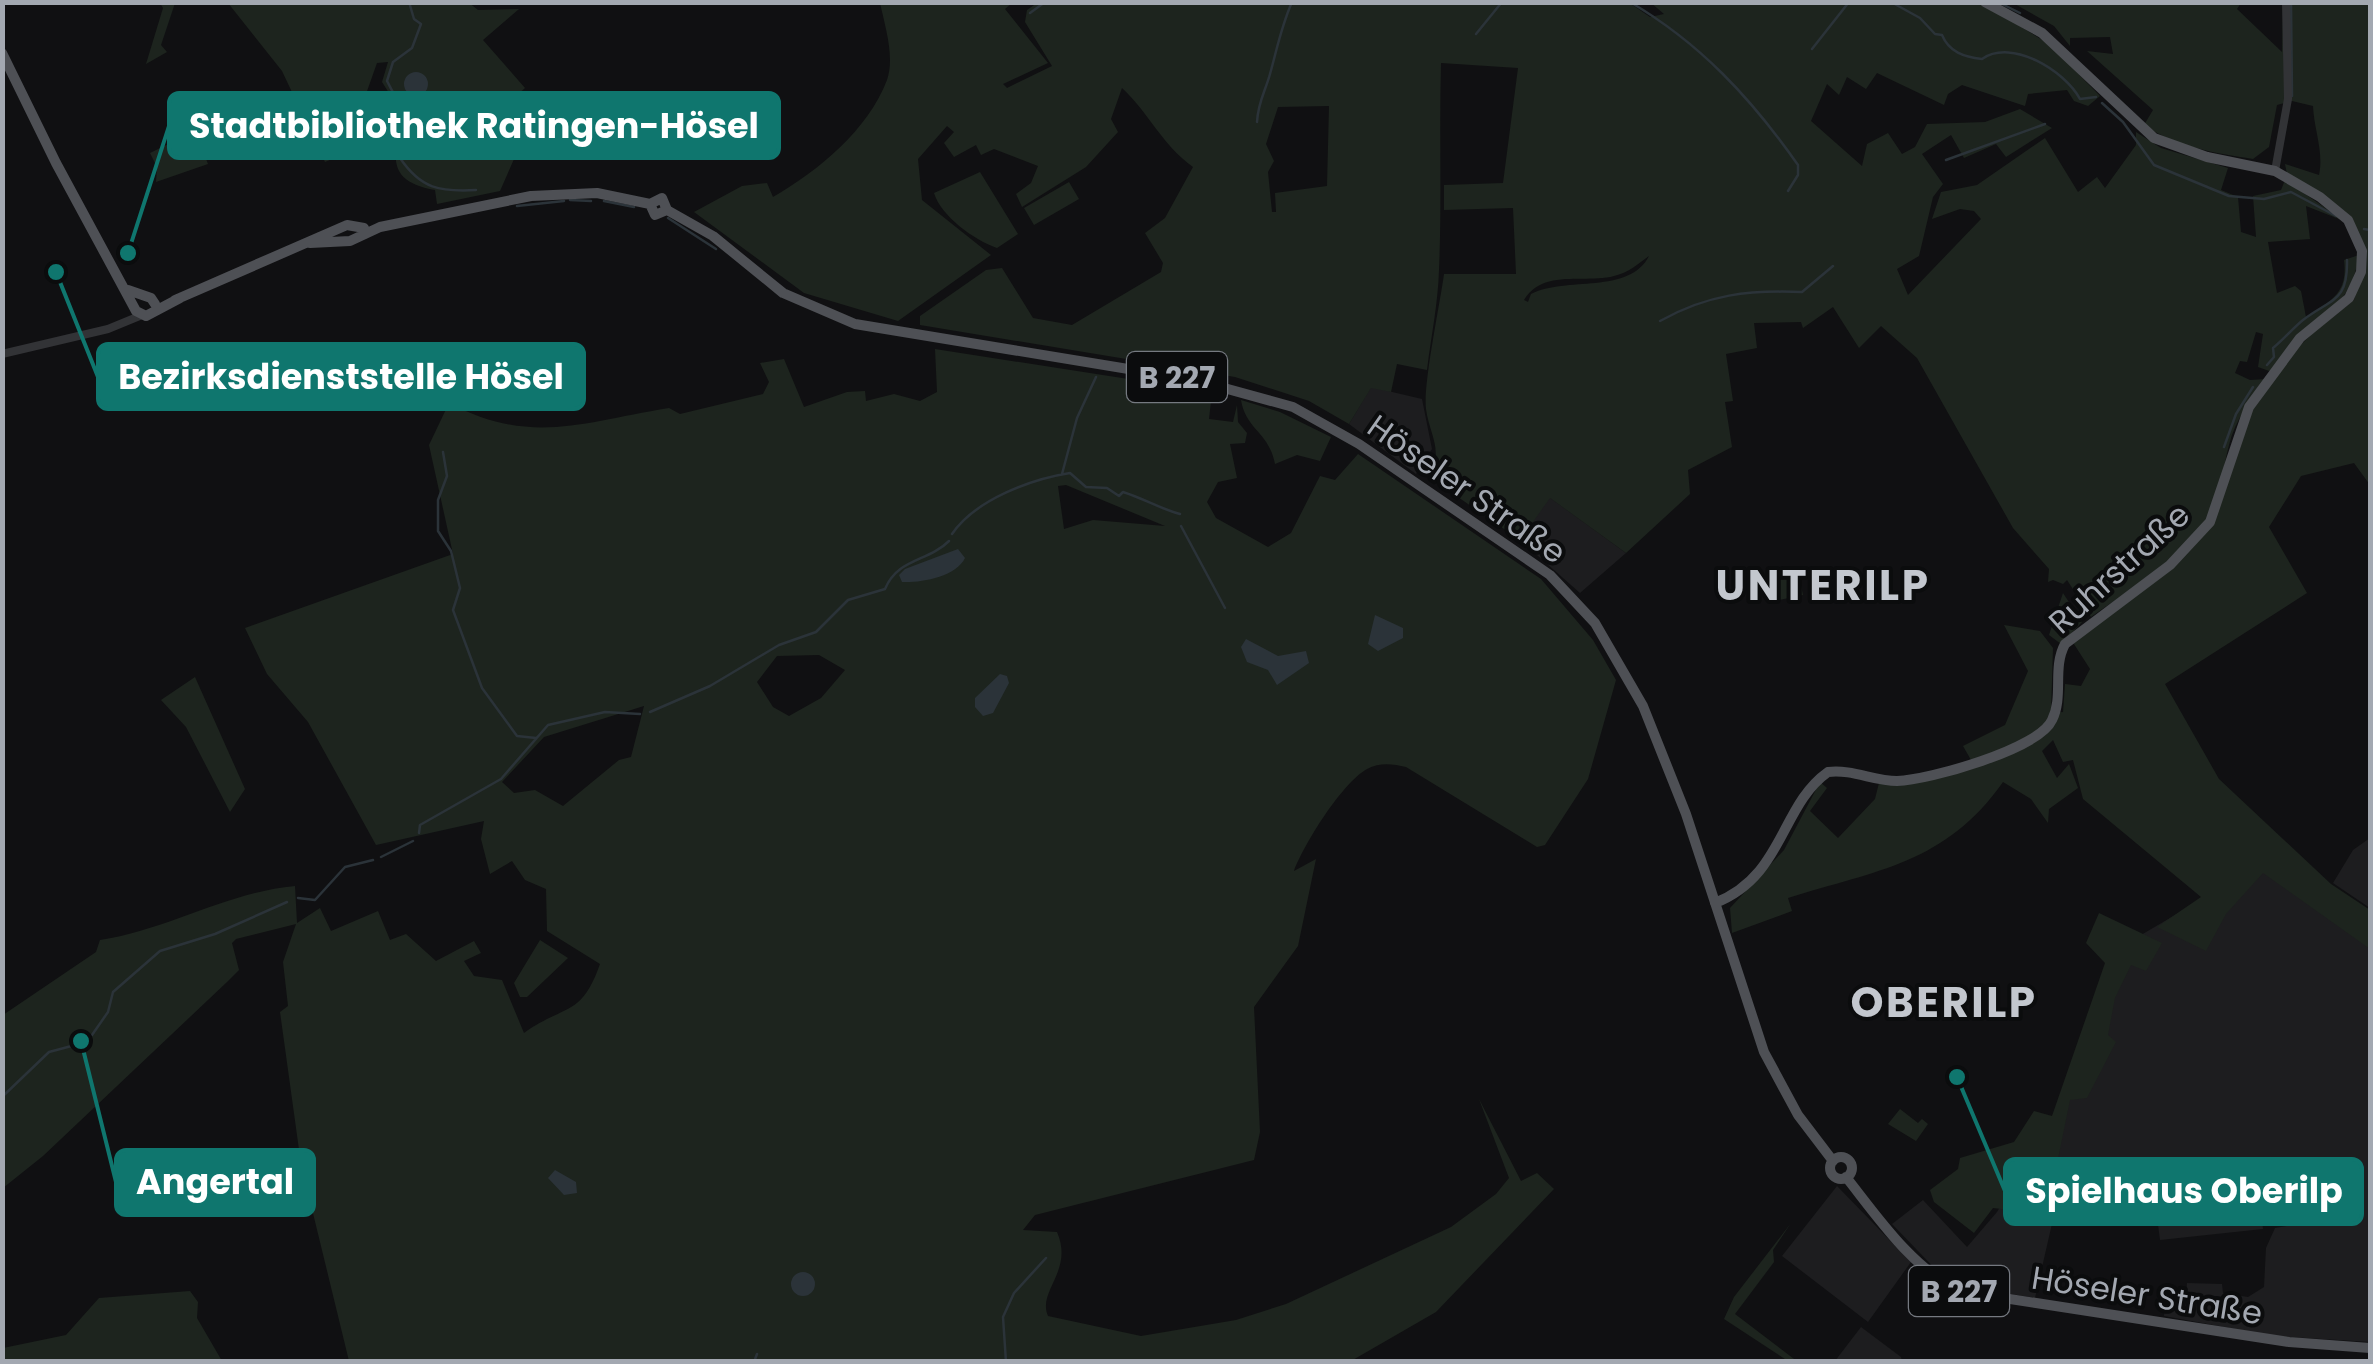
<svg xmlns="http://www.w3.org/2000/svg" width="2373" height="1364" font-family="Poppins,sans-serif">
<rect width="100%" height="100%" fill="#101012"/>
<!-- built -->
<path fill="#1d1d1f" d="M1371,387L1422,399L1432,449L1416,474L1349,424Z
M1549,497L1626,553L1580,593L1520,540Z
M2370,838V908L2333,883L2353,850Z
M2258,866L2370,947V1342L2273,1336L2164,1316L2165,1296L2186,1297L2187,1283L2222,1284L2223,1293L2248,1297L2264,1287L2266,1248L2275,1228L2323,1220L2324,1205L2261,1214L2263,1229L2160,1240L2152,1179L2059,1159L2054,1215L2035,1298L1961,1286L1944,1278L1892,1224L1923,1200L1967,1247L1997,1212L2071,1089L2136,938Z
M1837,1186L1911,1262L1868,1322L1782,1256Z
M1861,1327L1901,1357L1902,1361H1835Z"/>
<!-- green -->
<path fill="#1d241e" fill-rule="evenodd" d="M468,2L478,10L519,9L483,40L525,88L515,97L532,118L500,191L437,204L435,190C384,181 394,154 403,115L382,82L388,62L377,63L366,94L321,130L332,159L325,162L282,71L228,3Z
M1628,2L1650,17L1664,14L1650,2H1980L2049,44L2100,96L2088,106L2074,101L2067,90L2028,94L2025,106L1962,85L1948,94L1944,105L1877,73L1866,89L1847,77L1839,95L1827,84L1811,121L1862,166L1867,144L1888,133L1902,154L1915,147L1927,124L1985,122L2020,109L2052,128L2006,157L1996,144L1964,158L1951,135L1922,154L1943,184L1933,197L1919,256L1897,269L1908,295L1981,219L1974,211L1960,209L1932,219L1941,192L1977,185L2045,138L2078,192L2097,177L2105,188L2136,145V132L2161,148L2228,168L2221,190L2238,197L2241,232L2256,237L2253,196L2281,190L2285,180L2344,221L2306,206L2310,239L2268,242L2277,293L2295,286L2301,291L2306,317C2332,300 2348,293 2344,260L2359,255C2353,305 2306,338 2272,372L2258,367L2263,334L2256,332L2247,362L2240,361L2235,373L2250,380L2266,379C2251,399 2235,420 2229,445C2222,471 2220,502 2204,526C2178,565 2128,590 2091,617L2067,580L2063,584L2053,580L2048,582L2049,569L2013,528L1917,358L1881,326L1859,348L1833,307L1803,328L1801,322L1754,323L1757,348L1726,354L1733,401L1725,402L1732,447L1688,470L1690,494L1626,553L1550,498L1520,540L1429,477C1444,449 1430,437 1426,409C1423,384 1440,304 1444,274H1516L1513,208L1444,210V185L1503,183L1518,68L1441,63C1439,132 1442,200 1439,270C1438,304 1431,337 1427,370L1397,364L1391,392L1371,388L1349,424L1309,401L1235,377L920,325V316L986,270L1002,268L1033,318L1072,325L1161,272L1163,263L1145,233L1165,218L1193,167C1162,145 1149,113 1122,88L1111,119L1118,132L1086,167L1022,207L1016,194L1031,183L1038,166L994,149L981,155L976,145L954,157L944,143L954,132L947,126L918,159L922,200L991,255L898,321L804,293L694,212L742,186L767,183L773,197C818,171 868,130 887,80C895,57 885,26 880,3H1012L1005,9L1048,63L1003,84L1007,88L1052,66L1025,22L1027,10L1037,3ZM1329,106L1327,186L1275,193L1276,212H1272L1268,172L1274,161L1266,144L1278,107ZM1649,256C1629,295 1566,276 1531,294L1528,302L1524,300C1543,268 1585,284 1614,276C1628,273 1638,264 1649,256Z
M160,3H175L161,45L167,52L146,64L163,8Z
M2013,3H2241L2237,9L2282,52L2283,3H2370V485L2354,463L2301,476L2269,527L2307,593L2165,684L2219,779L2331,884L2370,910V949L2263,873L2226,914L2206,951L2157,927L2201,897L2083,799L2073,760L2063,762L2053,740L2042,751L2057,778L2069,764L2078,788L2049,809L2048,823L2031,799L2003,782C1945,864 1877,870 1788,898L1792,911L1732,933L1730,908L1784,850L1820,782L1827,788L1810,811L1838,838L1875,799L1880,779L1975,767L1963,746L2005,725L2028,671L2004,625L2040,631L2053,648L2051,713L2063,712L2065,684L2081,686L2090,669L2072,641L2171,568L2215,520L2240,435L2258,399L2302,342L2354,300L2364,251L2350,217L2287,174L2285,164L2319,175C2324,152 2314,130 2313,106L2292,101L2277,105L2269,147L2253,159C2215,153 2176,147 2144,125L2153,110L2087,51L2113,54L2110,37L2070,38V46L2054,26Z
M195,131L208,164L156,182L157,167L150,153Z
M980,172L1018,234L997,248C974,240 941,216 934,193Z
M1069,182L1079,199L1034,225L1024,208Z
M935,349L1212,392L1209,419L1233,422L1237,405L1238,422L1247,433L1245,443L1230,444L1237,478L1218,482L1207,502L1216,518L1268,547L1291,533L1320,476L1335,480L1358,454L1541,579L1593,640L1616,680L1588,779L1545,845L1537,847L1406,767C1393,764 1380,762 1367,769C1342,783 1304,844 1294,871L1316,859L1298,946L1254,1007L1260,1132L1254,1160L1035,1215L1023,1230L1057,1232C1074,1271 1037,1291 1048,1316L1141,1336L1236,1320L1286,1304L1451,1227L1496,1194L1509,1178L1479,1099L1521,1181L1537,1173L1554,1189L1436,1312L1351,1361H349L301,1164L280,1012L288,1006L283,962L296,924L236,939L232,943L239,970L227,982L43,1156L3,1188V1015L96,952L100,940C167,930 228,892 295,886L297,923L320,908L331,931L378,911L390,940L406,934L436,961L474,941L481,953L464,961L474,976L502,980L524,1033C564,1004 581,1018 600,964L547,931L546,889L525,880L512,861L490,874L481,839L484,821L376,845L308,722L267,674L245,628L453,554L429,445L449,403C531,446 582,422 669,408L680,414L763,394L769,382L760,363L784,359L804,407L847,392L865,391L866,401L894,394L920,401L937,392ZM1066,485L1165,526L1093,520L1064,529L1058,486ZM819,655L845,670L821,698L789,716L773,707L757,682L777,656ZM644,706L631,757L619,760L563,806L535,790L514,793L502,782L544,737Z
M1241,400L1280,412L1331,437L1320,461L1297,455L1275,464C1269,432 1246,430 1241,400Z
M1799,576L1803,595L1775,601L1771,582Z
M2063,593L2082,622L2061,644L2049,635Z
M195,677L245,789L230,812L186,727L161,700Z
M2099,913L2162,943L2146,971L2131,965L2115,998L2108,1035L2116,1042L2087,1098L2070,1100L2058,1159L2054,1215L1993,1208L1974,1233L1934,1202L1930,1190L1958,1169L1960,1158L2014,1142L2034,1111L2052,1116L2105,963L2086,943Z
M540,940L568,958L527,997H520L514,983Z
M1900,1109L1918,1123L1922,1119L1928,1124L1916,1141L1888,1124Z
M1791,1223L1773,1250L1774,1262L1735,1314L1798,1362L1788,1361L1724,1319L1734,1297Z
M190,1291L198,1302L197,1318L222,1361H3V1348L66,1335L99,1298Z"/>
<!-- water -->
<path fill="#2b3339" d="M404 84a12 12 0 1 1 24 0a12 12 0 1 1-24 0Z
M958,549L965,558C956,577 920,583 902,582L899,575L905,569Z
M1375,615L1403,628V638L1378,651L1368,644Z
M1246,639L1278,656L1306,651L1309,663L1277,685L1268,670L1247,662L1241,647Z
M1000,674L1007,676L1009,683L993,713L983,716L975,707V698Z
M555,1170L576,1182L577,1193L564,1195L548,1178Z
M791 1284a12 12 0 1 1 24 0a12 12 0 1 1-24 0Z"/>
<g fill="none" stroke-linecap="round" stroke-linejoin="round">
<!-- stream -->
<path stroke="#2b3339" stroke-width="2.5" d="M409,2L414,19L421,24L412,48L393,62L387,81C405,115 409,120 400,158C421,189 440,192 476,190
M1630,2C1700,43 1751,98 1798,165V175L1788,191
M1891,2L1920,18L1935,34L1942,35C1949,52 1964,57 1982,59C2012,38 2065,71 2080,99L2096,97
M1998,2L2020,13
M2291,2L2292,96
M1030,13L1045,2
M1476,34L1502,2
M1812,49L1849,2
M2102,103L2123,122L2154,165L2229,196L2264,199L2291,192L2336,216
M1257,122C1258,102 1265,92 1270,74C1277,49 1281,27 1292,2
M1946,160L2045,124
M570,200L591,201
M604,201L634,207
M517,206L564,201
M668,218L716,249
M2364,229L2370,230
M1660,321C1708,294 1749,290 1802,292L1833,266
M2267,365L2274,357L2273,348C2284,339 2293,328 2303,320C2332,298 2348,302 2347,260
M2224,447L2236,414L2253,387
M443,452L447,476L438,500V531L451,551L460,588L453,610L482,688L517,736L536,738
M1062,474L1077,418L1096,377
M1181,526L1225,608
M952,534C976,499 1032,479 1070,473L1086,487L1107,488L1119,496L1123,492C1145,499 1158,508 1180,514
M650,712L710,686L779,645L816,632L848,600L885,589C898,558 928,562 949,541
M419,833L420,825L501,779L548,725L605,712L640,714
M381,857L413,841
M298,898L315,900L345,867L373,860
M2,1097L49,1052L79,1044L92,1035L108,1012L113,992L160,951L215,934L287,902
M754,1362L757,1354
M1006,1362L1003,1317L1014,1293L1046,1258
M1083,1362H1096"/>
<!-- minor -->
<path stroke="#323336" stroke-width="8" d="M2275,171L2288,99L2286,2
M2,354L108,329L142,315"/>
<!-- major -->
<path stroke="#4e5055" stroke-width="10" d="M2,53L56,163L136,311L146,316L180,298
M650,204L655,215L667,210
M650,204L662,198L667,210
M667,210L713,236L783,293L855,324L1195,380L1293,407L1359,444L1550,575L1595,623L1643,706L1686,814L1764,1052L1798,1115L1833,1161
M310,243L350,241L380,227L531,196L597,193L650,204
M128,290L151,298L155,304
M175,300L347,225L364,228
M1715,903C1784,876 1780,806 1828,772C1852,769 1874,781 1897,781C1929,780 2039,749 2052,720C2064,696 2052,668 2065,644L2170,565L2210,522L2249,407L2300,338L2349,298L2361,272L2362,251L2348,220L2320,197L2275,171L2207,157L2154,138L2042,33L1985,2
M1830 1168a11 11 0 1 1 22 0a11 11 0 1 1-22 0Z
M1846,1177C1879,1219 1910,1265 1958,1291L2289,1342L2370,1348"/>
</g>
<g text-anchor="middle" dominant-baseline="central" stroke-width="8" stroke-linejoin="round" paint-order="stroke">
<!-- shield labels -->
<g fill="#0b0c0d" stroke="#757980" stroke-width="2.5">
<rect x="1127" y="352" width="100" height="50" rx="8"/>
<rect x="1909" y="1266" width="100" height="50" rx="8"/>
</g>
<g font-size="30" font-weight="bold" fill="#a3a8b1">
<text x="1177" y="377">B 227</text>
<text x="1959" y="1291">B 227</text>
</g>
<!-- street labels -->
<g font-size="32" fill="#a3a8b1" stroke="#0b0c0d">
<text transform="translate(1467 489) rotate(35)">Höseler Straße</text>
<text transform="translate(2119 568) rotate(-42)">Ruhrstraße</text>
<text transform="translate(2147 1295) rotate(9)">Höseler Straße</text>
</g>
<!-- district labels -->
<g font-size="42" font-weight="bold" letter-spacing="2.5" fill="#c3c7ce" stroke="#0b0c0d">
<text x="1823" y="585">UNTERILP</text>
<text x="1944" y="1002">OBERILP</text>
</g>
</g>
<!-- callouts -->
<path fill="none" stroke="#0f766e" stroke-width="4" d="M128 253L169 126M56 272L98 377M81 1041L116 1182M1957 1077L2005 1191"/>
<g fill="#0f766e" stroke="#0b0c0d" stroke-width="4">
<circle cx="128" cy="253" r="10"/>
<circle cx="56" cy="272" r="10"/>
<circle cx="81" cy="1041" r="10"/>
<circle cx="1957" cy="1077" r="10"/>
</g>
<g fill="#0f766e" stroke="#0f766e" stroke-width="4">
<rect x="169" y="93" width="610" height="65" rx="10"/>
<rect x="98" y="344" width="486" height="65" rx="10"/>
<rect x="116" y="1150" width="198" height="65" rx="10"/>
<rect x="2005" y="1159" width="357" height="65" rx="10"/>
</g>
<g font-size="35" text-anchor="middle" font-weight="bold" fill="#fff">
<text x="474" y="138">Stadtbibliothek Ratingen-Hösel</text>
<text x="341" y="389">Bezirksdienststelle Hösel</text>
<text x="215" y="1194">Angertal</text>
<text x="2184" y="1203">Spielhaus Oberilp</text>
</g>
<!-- border -->
<rect width="2373" height="1364" fill="none" stroke="#a3a8b1" stroke-width="10"/>
</svg>
